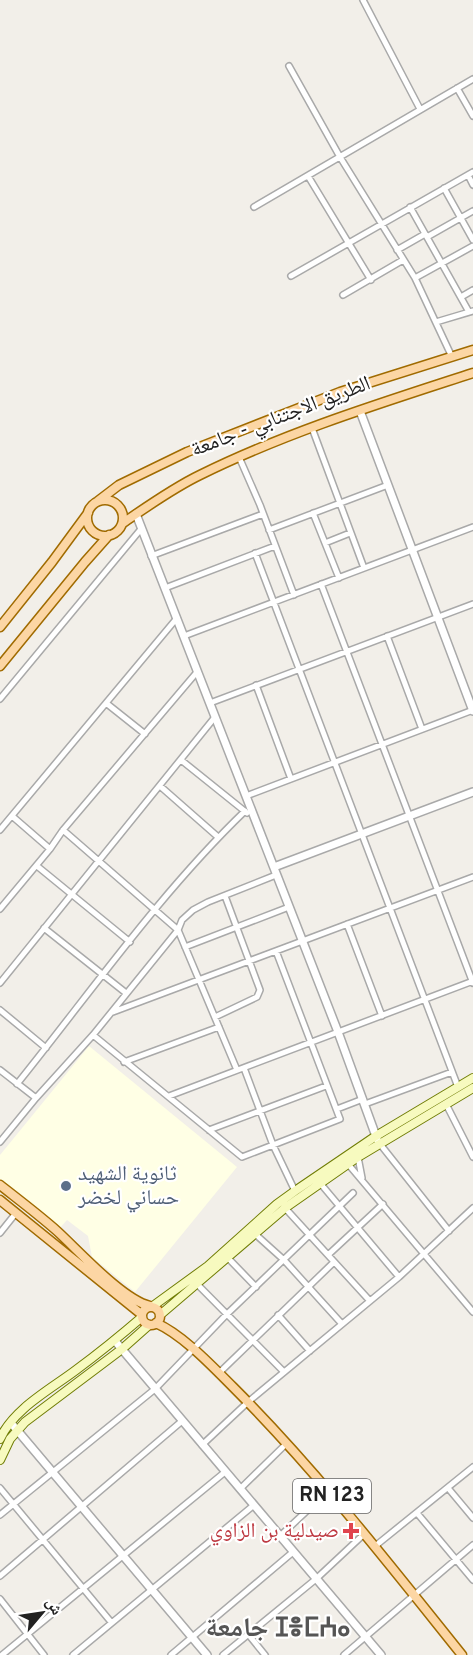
<svg xmlns="http://www.w3.org/2000/svg" width="473" height="1655" font-family="Overpass,'Noto Naskh Arabic','Noto Sans Tifinagh',sans-serif">
<rect width="100%" height="100%" fill="#f2efe9"/>
<!-- education -->
<path fill="#ffffe5" d="M89,1046L237,1167L135,1292L92,1257L88,1236L67,1220L60,1228L0,1181V1155Z"/>
<g fill="none" stroke-linecap="round" stroke-linejoin="round">
<defs>
<path id="minor" d="M363,0L420,109
M289,66L340,157L415,278L452,357
M457,88L473,116
M468,175L473,185
M308,176L371,280
M444,188L473,240
M254,207L473,79
M410,207L469,312
M427,237L473,211
M397,250L425,234
M291,276L473,172
M415,278L473,246
M343,295L403,260
M461,297L473,290
M436,322L473,311
M312,428L364,568
M239,457L260,505L294,595
M313,513L339,578
M269,530L388,485
M325,543L350,533
M255,553L458,1087
M151,556L263,514
M321,584L473,983
M165,588L275,546
M184,636L473,527
M387,636L422,729
M256,685L291,779
M0,699L141,529
M106,703L145,734
M210,703L473,604
M181,760L247,813
M160,786L218,837
M246,796L473,710
M12,816L50,849
M0,830L177,618
M37,866L130,942
M0,909L50,849L63,830L197,672
M347,924L382,1016
M44,928L126,993
M185,947L289,907
M0,983L215,717
M0,1010L46,1048
M113,1012L473,877
M215,1017L257,997L260,990L225,896
M93,1035L242,1157L340,1119L276,951
M124,1062L219,1027
M244,1068L273,1145L295,1191
M0,1070L36,1098
M237,1070L178,930L182,920L193,910L208,902L276,875
M17,1084C91,992 160,893 245,811
M169,1096L473,981
M365,1104L452,1072
M446,1104L473,1157
M337,1109L363,1099
M209,1130L326,1086
M0,1142L36,1098L93,1035L178,930L63,830
M380,1144L449,1231
M358,1157L362,1178
M348,1164L473,1312
M320,1183L399,1277
M285,1208L370,1301
M0,1233L16,1213
M254,1233L284,1260L342,1324
M328,1255L383,1204
M227,1257L256,1287
M197,1284L284,1372
M278,1315L310,1351
M219,1373L334,1262
M202,1445L248,1402L399,1277L473,1208
M0,1488L111,1622
M448,1488L473,1518
M240,1489L286,1444
M417,1513L473,1580
M0,1515L155,1389L226,1315L353,1193
M280,1536L328,1491
M374,1547L473,1467
M0,1576L182,1421
M0,1599L44,1655
M248,1634L265,1655
M2,1655L225,1472
M73,1655L254,1505
M171,1655L293,1552
M223,1655L316,1579L363,1535
M344,1655L473,1545"/>
<path id="tertiary" d="M360,411L473,711
M136,514L338,1032L377,1139
M274,867L473,792
M115,1341L381,1655
M11,1423L207,1655"/>
<path id="secondary" d="M153,1306L208,1266L277,1204L295,1191L376,1136L473,1078
M160,1315L285,1208L358,1157L473,1088
M0,1439C13,1409 51,1389 76,1370C99,1353 120,1336 142,1317
M0,1460L10,1439L25,1422L122,1349L149,1325"/>
<path id="primary" d="M87 518a18 18 0 1 1 36 0a18 18 0 1 1-36 0Z
M98,501L119,485L187,452L340,392L473,350
M123,523C148,506 173,488 200,475C287,432 381,403 473,373
M0,627L52,562L88,513
M0,666L85,562L109,535
M0,1185C19,1200 39,1215 57,1231C79,1251 123,1300 150,1306
M0,1200L141,1314
M142 1316a9 9 0 1 1 18 0a9 9 0 1 1-18 0Z
M156,1323C183,1335 212,1366 233,1387C316,1470 389,1564 462,1655"/>
</defs>
<!-- minor casing -->
<use href="#minor" stroke="#a9a9a9" stroke-width="8"/>
<!-- tertiary casing -->
<use href="#tertiary" stroke="#a9a9a9" stroke-width="10"/>
<!-- secondary casing -->
<use href="#secondary" stroke="#707d05" stroke-width="10"/>
<!-- primary casing -->
<use href="#primary" stroke="#a06b00" stroke-width="11"/>
<!-- minor -->
<use href="#minor" stroke="#fff" stroke-width="5"/>
<!-- tertiary -->
<use href="#tertiary" stroke="#fff" stroke-width="7"/>
<!-- secondary -->
<use href="#secondary" stroke="#f7fabf" stroke-width="8"/>
<!-- primary -->
<use href="#primary" stroke="#fcd6a4" stroke-width="8"/>
</g>
<!-- markers -->
<circle fill="#5c6f8a" stroke="#fff" stroke-width="2" cx="66" cy="1186" r="6"/>
<path fill="#e0444e" stroke="#fff" stroke-width="2" d="M348 1522h6v6h6v6h-6v6h-6v-6h-6v-6h6z"/>
<g text-anchor="middle" dominant-baseline="central" stroke-width="4.5" stroke-linejoin="round" paint-order="stroke">
<!-- shield labels -->
<rect fill="#fff" stroke="#646464" stroke-width="1.5" x="293" y="1479" width="78" height="34" rx="4.5"/>
<g font-size="20" font-weight="bold" fill="#222">
<text x="332" y="1496">RN 123</text>
</g>
<!-- street labels -->
<g font-size="21" fill="#222" stroke="#fff">
<text transform="translate(281 417) rotate(-21)">الطريق الاجتنابي - جامعة</text>
</g>
<!-- service labels -->
<g font-size="21" fill="#4e5e75" stroke="#fff" text-anchor="start">
<text x="78" y="1174">ثانوية الشهيد<tspan x="78" dy="24">حساني لخضر</tspan></text>
</g>
<!-- health labels -->
<g font-size="21" fill="#be3a42" stroke="#fff" text-anchor="end">
<text x="339" y="1531">صيدلية بن الزاوي</text>
</g>
<!-- district labels -->
<g font-size="27" font-weight="bold" fill="#555" stroke="#fff">
<text x="278" y="1629">جامعة ⵊⴻⵎⵄⴰ</text>
</g>
</g>
<!-- north arrow -->
<g transform="translate(42 1613) rotate(61)" stroke="#ffffff" stroke-width="4.5" paint-order="stroke">
<path d="M0-4.5L10 22L0 15L-10 22Z" fill="#222222"/>
<text y="-9" font-size="16" font-weight="bold" text-anchor="middle" fill="#222222">ش</text>
</g>
</svg>
